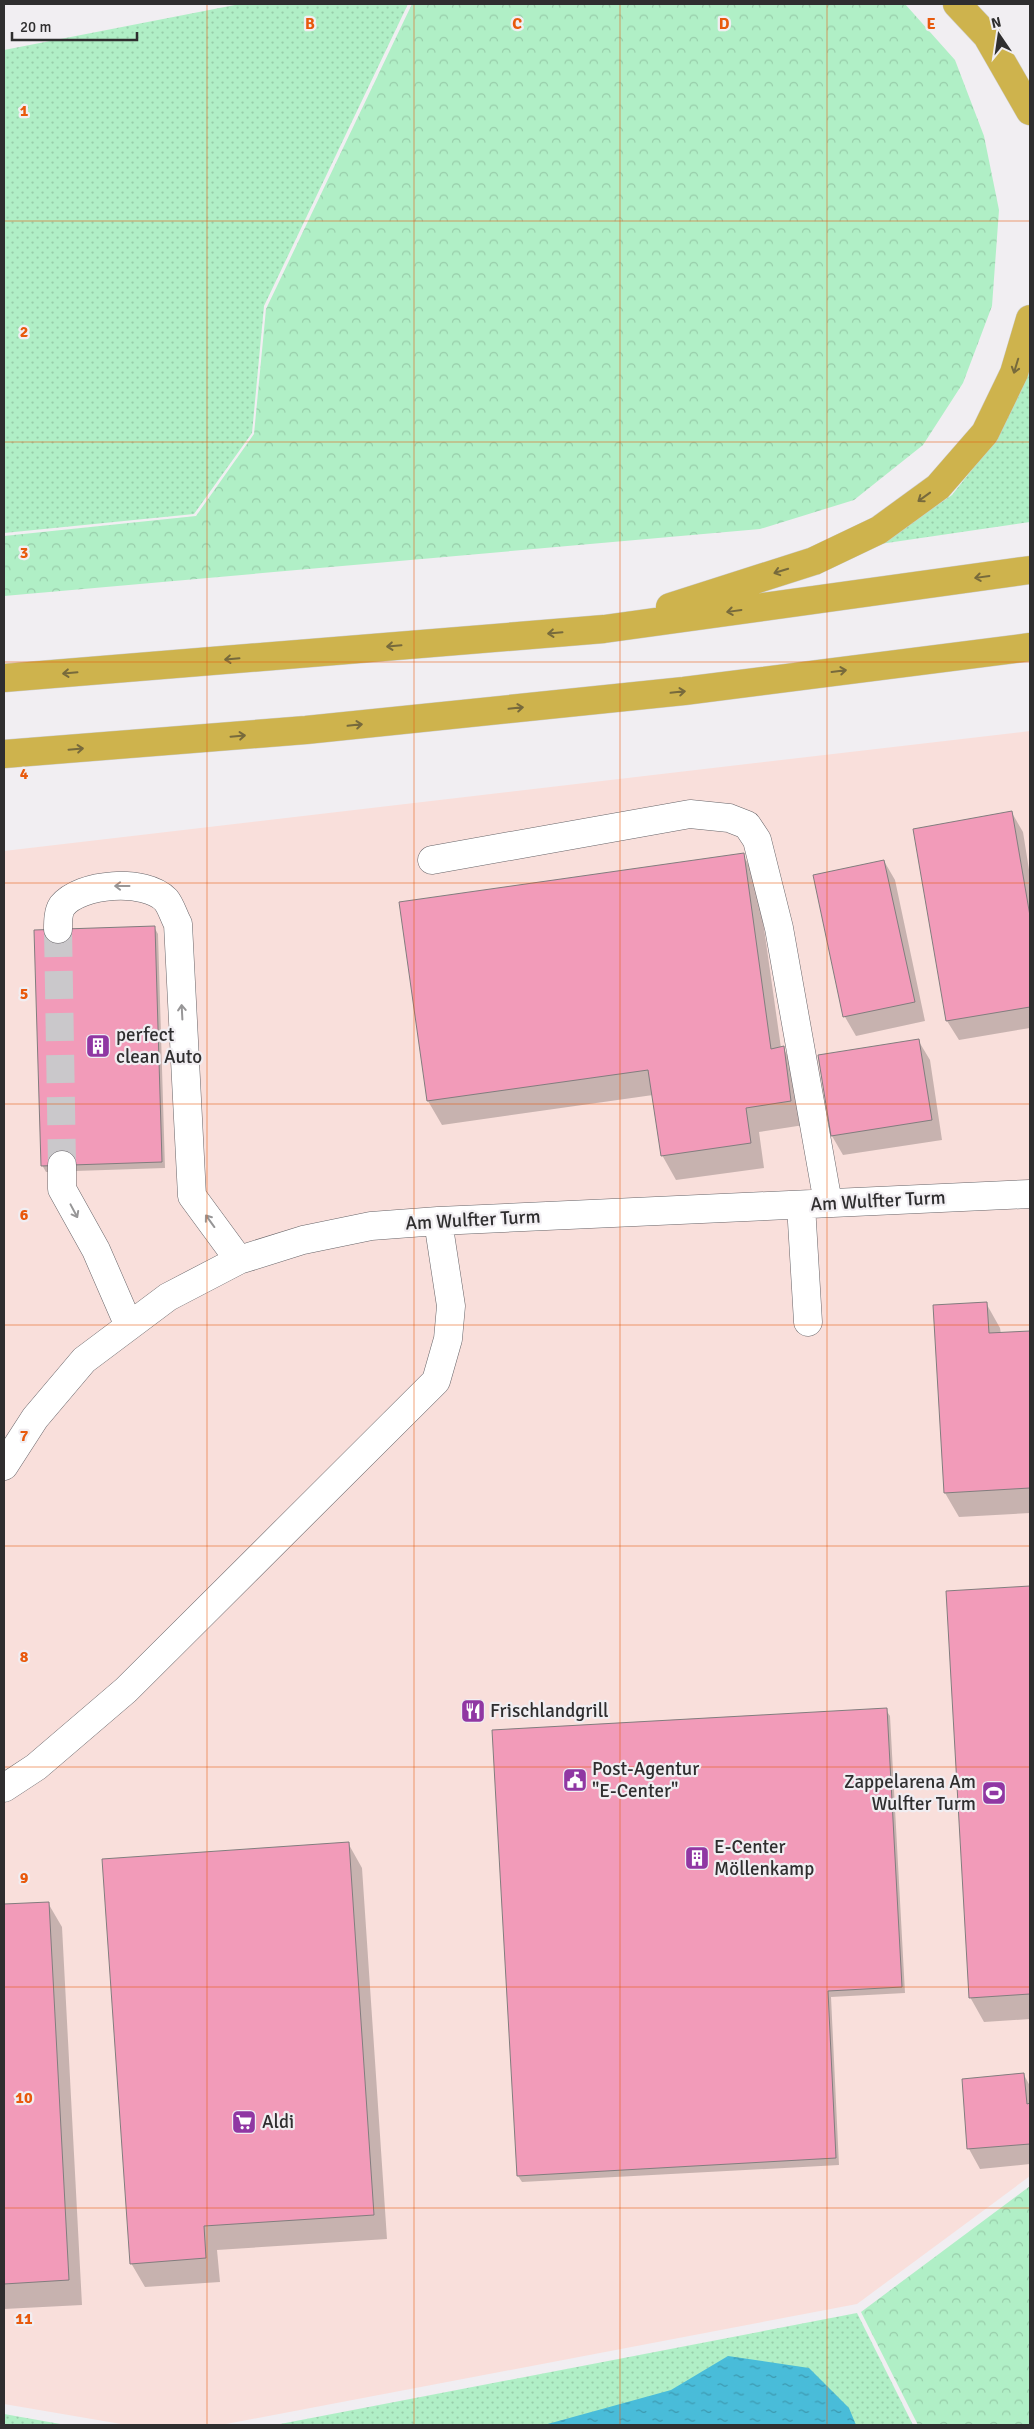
<svg xmlns="http://www.w3.org/2000/svg" width="1034" height="2429" font-family="Signika,sans-serif">
<defs>
<pattern id="grass-dots" width="8" height="8" patternUnits="userSpaceOnUse" patternTransform="scale(1.25)"><rect width="8" height="8" fill="#b0efc6"/><path d="M2 2h.1M6 6h.1" fill="none" stroke="#98cdaa" stroke-width="1.8" stroke-linecap="round"/></pattern>
<pattern id="forest-crowns" width="20" height="18" patternUnits="userSpaceOnUse" patternTransform="scale(1.25)"><rect width="20" height="18" fill="#b0efc6"/><path d="M2 6a3 3 0 1 1 6 0M12 15a3 3 0 1 1 6 0" fill="none" stroke="#98cdaa"/></pattern>
<pattern id="water-ripples" width="26" height="14" patternUnits="userSpaceOnUse" patternTransform="scale(1.25)"><rect width="26" height="14" fill="#49bcd9"/><path d="M2 4q2-2 4 0t4 0M15 11q2-2 4 0t4 0" fill="none" stroke="#3d99b0"/></pattern>
</defs>
<rect width="100%" height="100%" fill="#f1eef2"/>
<!-- commercial -->
<path fill="#f9dfdb" d="M1030,731V2176L857,2304L221,2425H127L4,2404V851Z"/>
<!-- grass -->
<path fill="url(#grass-dots)" d="M240,4H408L264,306L252,433L194,514L4,533V50Z
M1030,368V522L880,544L952,495L997,438Z
M857,2313L913,2425H275Z
M4,2414L66,2425H4Z"/>
<!-- forest -->
<path fill="url(#forest-crowns)" d="M412,4H905L955,60L984,136L999,210L992,306L963,383L923,445L854,500L760,529L4,596V536L196,516L254,434L266,309Z
M1030,2186V2425H918L861,2312Z"/>
<!-- water -->
<path fill="url(#water-ripples)" d="M728,2356L809,2368L849,2408L856,2425H544L671,2390Z"/>
<!-- shadow -->
<path fill="#0003" d="M1012,813L1023,832L1030,876V1028L959,1040L947,1021Z
M743,855L757,879L781,1048H783L797,1072L804,1125L759,1132L764,1168L676,1180L662,1155L653,1095L442,1125L428,1101Z
M884,861L895,880L925,1021L856,1036L845,1017Z
M154,927L158,934L165,1168L46,1172L42,1165Z
M918,1040L930,1060L942,1140L843,1155L832,1136L819,1056Z
M986,1303L1000,1328L1001,1334L1030,1332V1513L959,1517L945,1493Z
M1030,1588V2019L984,2022L970,1997L947,1592Z
M886,1710L890,1716L905,1993L831,1997L839,2165L522,2182L518,2176L494,1731Z
M348,1843L362,1868L387,2239L217,2250L220,2282L145,2287L131,2263Z
M48,1903L62,1927L82,2305L4,2309V1905Z
M1024,2075L1030,2086V2164L980,2169L969,2149L963,2080Z"/>
<!-- building -->
<path fill="#f29bb9" stroke="#827d7e" d="M1012,811L1030,916V1007L946,1021L913,829Z
M744,853L771,1049L784,1046L791,1101L746,1108L751,1143L661,1156L648,1070L427,1101L399,902Z
M884,860L915,1002L843,1017L813,875Z
M155,926L162,1162L41,1166L34,930Z
M919,1039L932,1120L831,1136L818,1055Z
M987,1302L989,1333L1030,1331V1488L944,1493L933,1305Z
M1030,1586V1994L969,1998L946,1591Z
M887,1708L902,1987L828,1991L836,2158L517,2176L492,1730Z
M349,1842L374,2215L204,2226L206,2258L130,2264L102,1859Z
M49,1902L69,2280L4,2284V1904Z
M1024,2073L1027,2104L1030,2103V2144L967,2149L962,2079Z"/>
<g fill="none" stroke-linecap="round" stroke-linejoin="round">
<!-- minor-tunnel -->
<path stroke="#cac8cb" stroke-width="28" stroke-dasharray="28 14" stroke-linecap="butt" d="M58,929L62,1165"/>
<defs>
<path id="minor" d="M432,860L690,814L729,818L747,825L757,840L779,928L828,1203
M58,929C58,922 58,912 62,906C80,883 145,878 166,900C171,906 174,917 178,924L192,1196L239,1260
M62,1165V1189L96,1250L129,1326
M801,1205L808,1322
M4,1466L35,1418L84,1360L168,1297L239,1260L303,1240L371,1226L438,1221L1030,1194
M4,1788L36,1767L126,1690L436,1381L448,1339L451,1306L438,1221"/>
<path id="highway" d="M957,4L987,36L1030,111
M670,607L814,561L879,530L938,487L985,433L1014,373L1030,319
M4,678L604,629L1030,570
M4,754L306,730L684,691L1030,647"/>
</defs>
<!-- minor casing -->
<use href="#minor" stroke="#676468" stroke-width="29"/>
<!-- highway casing -->
<use href="#highway" stroke="#cdcdcd" stroke-width="29"/>
<!-- minor -->
<use href="#minor" stroke="#fff" stroke-width="28"/>
<!-- highway -->
<use href="#highway" stroke="#ceb34d" stroke-width="28"/>
</g>
<!-- one-way arrows -->
<defs><path id="oneway-shaft" d="M-6 0H5M1.5-3L5.5 0L1.5 3" fill="none" stroke-width="1.6" stroke-linecap="round" stroke-linejoin="round" transform="scale(1.25)"/></defs>
<g stroke="#776a3c">
<use href="#oneway-shaft" transform="translate(1016 366) rotate(107)"/>
<use href="#oneway-shaft" transform="translate(924 497) rotate(144)"/>
<use href="#oneway-shaft" transform="translate(781 571) rotate(163)"/>
<use href="#oneway-shaft" transform="translate(982 577) rotate(172)"/>
<use href="#oneway-shaft" transform="translate(734 611) rotate(172)"/>
<use href="#oneway-shaft" transform="translate(555 633) rotate(175)"/>
<use href="#oneway-shaft" transform="translate(394 646) rotate(175)"/>
<use href="#oneway-shaft" transform="translate(232 659) rotate(175)"/>
<use href="#oneway-shaft" transform="translate(839 671) rotate(-7)"/>
<use href="#oneway-shaft" transform="translate(70 673) rotate(175)"/>
<use href="#oneway-shaft" transform="translate(678 692) rotate(-6)"/>
<use href="#oneway-shaft" transform="translate(516 708) rotate(-6)"/>
<use href="#oneway-shaft" transform="translate(355 725) rotate(-6)"/>
<use href="#oneway-shaft" transform="translate(238 736) rotate(-5)"/>
<use href="#oneway-shaft" transform="translate(76 749) rotate(-5)"/>
</g>
<g stroke="#979697">
<use href="#oneway-shaft" transform="translate(122 886) rotate(-180)"/>
<use href="#oneway-shaft" transform="translate(182 1012) rotate(-93)"/>
<use href="#oneway-shaft" transform="translate(74 1211) rotate(62)"/>
<use href="#oneway-shaft" transform="translate(210 1221) rotate(-126)"/>
</g>
<!-- grid -->
<path fill="none" stroke="#e8590c" stroke-width="1" stroke-opacity="0.55" d="M207,4V2425M414,4V2425M620,4V2425M827,4V2425M4,221H1030M4,442H1030M4,662H1030M4,883H1030M4,1104H1030M4,1325H1030M4,1546H1030M4,1767H1030M4,1987H1030M4,2208H1030"/>
<!-- icons -->
<defs>
<symbol id="building-square" viewBox="-11 -11 22 22"><rect x="-9" y="-9" width="18" height="18" rx="4" fill="#9037a3" stroke="#f1eef2"/><path d="M-4-6H4V6H1V3H-1V6H-4ZM-2.5-4.3h1.7v1.8h-1.7ZM.8-4.3h1.7v1.8H.8ZM-2.5-1h1.7V.8h-1.7ZM.8-1h1.7V.8H.8Z" fill="#fff"/></symbol>
<symbol id="restaurant-square" viewBox="-11 -11 22 22"><rect x="-9" y="-9" width="18" height="18" rx="4" fill="#9037a3" stroke="#f1eef2"/><path d="M-5-6h1v4h1v-4h1v4h1v-4h1v5L-1.5 .5V6h-2V.5L-5-1ZM5-6V6H3V1.5H1.5Q1.5-4 5-6Z" fill="#fff"/></symbol>
<symbol id="civic-square" viewBox="-11 -11 22 22"><rect x="-9" y="-9" width="18" height="18" rx="4" fill="#9037a3" stroke="#f1eef2"/><path d="M-.6-6.5H3V-4.5H.6V-3L4-1V1h2V6H-6V1h2V-1L-.6-3ZM-1.2 2.5V6h2.4V2.5Z" fill="#fff"/></symbol>
<symbol id="stadium-square" viewBox="-11 -11 22 22"><rect x="-9" y="-9" width="18" height="18" rx="4" fill="#9037a3" stroke="#f1eef2"/><path d="M0-5a6.5 5 0 1 0 0 10a6.5 5 0 1 0 0-10ZM-3.5-1.8h7v3.6h-7Z" fill="#fff"/></symbol>
<symbol id="supermarket-square" viewBox="-11 -11 22 22"><rect x="-9" y="-9" width="18" height="18" rx="4" fill="#9037a3" stroke="#f1eef2"/><path d="M-6-5.5h2.5l.6 2H6L4.5 2H-2.5L-4.4-4H-6ZM-1.5 3.2a1.3 1.3 0 1 0 .1 0ZM3 3.2a1.3 1.3 0 1 0 .1 0Z" fill="#fff"/></symbol>
</defs>
<g fill-rule="evenodd">
<use href="#building-square" x="84" y="1032" width="28" height="28"/>
<use href="#restaurant-square" x="459" y="1697" width="28" height="28"/>
<use href="#civic-square" x="561" y="1766" width="28" height="28"/>
<use href="#stadium-square" x="980" y="1779" width="28" height="28"/>
<use href="#building-square" x="683" y="1844" width="28" height="28"/>
<use href="#supermarket-square" x="230" y="2108" width="28" height="28"/>
</g>
<g text-anchor="middle" dominant-baseline="central" stroke-width="4.5" stroke-linejoin="round" paint-order="stroke">
<!-- poi labels -->
<g font-size="19" fill="#2f2e2f" stroke="#f1eef2" text-anchor="start">
<text x="116" y="1035">perfect<tspan x="116" dy="22">clean Auto</tspan></text>
<text x="490" y="1711">Frischlandgrill</text>
<text x="592" y="1769">Post-Agentur<tspan x="592" dy="22">"E-Center"</tspan></text>
<text x="976" y="1782" text-anchor="end">Zappelarena Am<tspan x="976" dy="22">Wulfter Turm</tspan></text>
<text x="714" y="1847">E-Center<tspan x="714" dy="22">Möllenkamp</tspan></text>
<text x="262" y="2122">Aldi</text>
</g>
<!-- street labels -->
<g font-size="19" fill="#2f2e2f" stroke="#f1eef2">
<text transform="translate(878 1201) rotate(-3)">Am Wulfter Turm</text>
<text transform="translate(473 1220) rotate(-3)">Am Wulfter Turm</text>
</g>
</g>
<g font-size="16" text-anchor="middle" font-weight="bold" fill="#e8590c" stroke="#f1eef2" stroke-width="4.5" stroke-linejoin="round" paint-order="stroke">
<text x="310" y="29">B</text>
<text x="517" y="29">C</text>
<text x="724" y="29">D</text>
<text x="931" y="29">E</text>
<text x="24" y="116">1</text>
<text x="24" y="337">2</text>
<text x="24" y="558">3</text>
<text x="24" y="779">4</text>
<text x="24" y="999">5</text>
<text x="24" y="1220">6</text>
<text x="24" y="1441">7</text>
<text x="24" y="1662">8</text>
<text x="24" y="1883">9</text>
<text x="24" y="2103">10</text>
<text x="24" y="2324">11</text>
</g>
<!-- border -->
<rect width="1034" height="2429" fill="none" stroke="#2f2e2f" stroke-width="10"/>
<!-- north arrow -->
<g transform="translate(999 35) rotate(347)" stroke="#f1eef2" stroke-width="4" paint-order="stroke">
<path d="M0-4L9 19L0 12L-9 19Z" fill="#2f2e2f"/>
<text y="-8" font-size="14" font-weight="bold" text-anchor="middle" fill="#2f2e2f">N</text>
</g>
<!-- scale -->
<path d="M12 32v8h125v-8" fill="none" stroke="#2f2e2f" stroke-width="2.5"/>
<text x="20" y="32" font-size="15" fill="#2f2e2f" stroke="#f1eef2" stroke-width="4" paint-order="stroke">20 m</text>
</svg>
